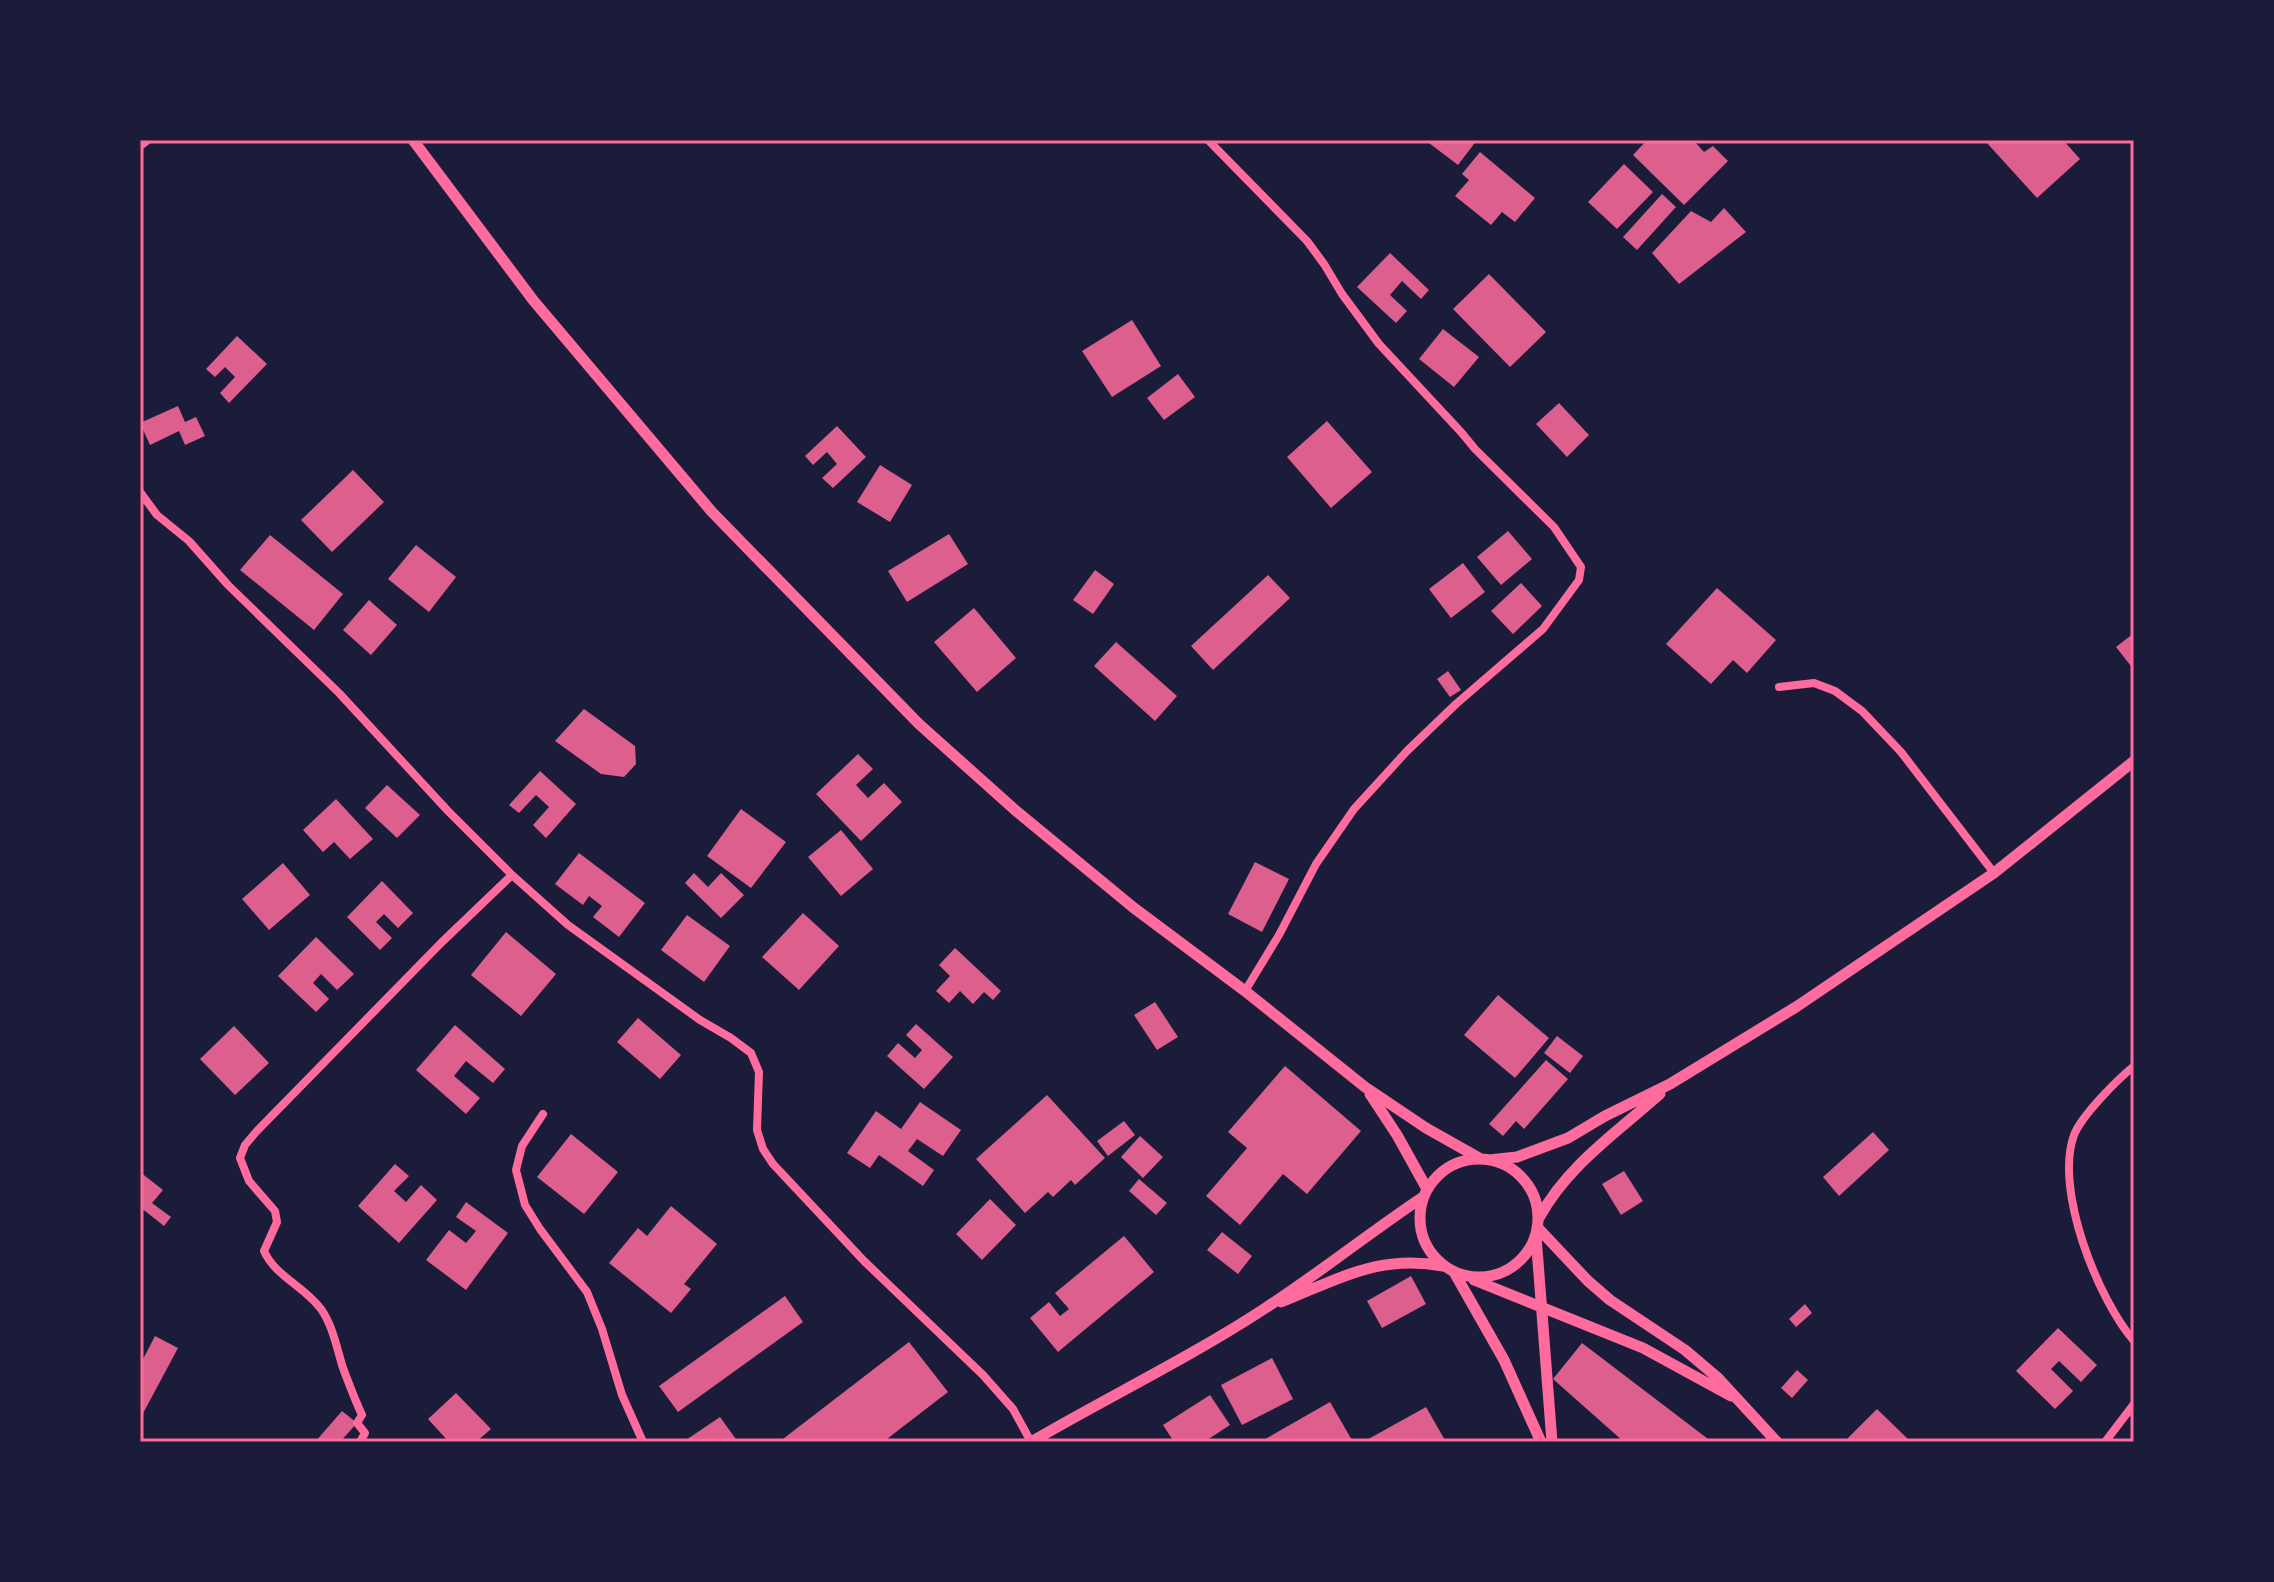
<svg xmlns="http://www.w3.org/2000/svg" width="2274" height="1582" font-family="Lato,sans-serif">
<rect width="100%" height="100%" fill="#1b1b3a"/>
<!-- building -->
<path fill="#dd5f8e" d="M1425,140H1477L1458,165Z
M1647,140H1693L1704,152L1713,146L1728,161L1684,205L1633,155Z
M1990,140H2063L2080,159L2037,198L1987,143Z
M1480,152L1535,198L1515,222L1502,212L1491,225L1455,196L1469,180L1462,174Z
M1624,164L1653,192L1617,229L1588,202Z
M1662,194L1676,207L1637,250L1623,237Z
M1724,208L1746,232L1679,284L1652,253L1691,211L1711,222Z
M1390,253L1429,290L1421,299L1402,281L1390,295L1407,311L1396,323L1357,287Z
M1489,274L1546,332L1510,367L1453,309Z
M1132,320L1161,366L1112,397L1082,351Z
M1443,329L1479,357L1454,387L1419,359Z
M237,336L267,364L229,403L220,393L235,377L225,367L215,377L206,369Z
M1178,374L1195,397L1164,420L1147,398Z
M1559,403L1589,435L1567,457L1536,424Z
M178,406L185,422L196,417L205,436L185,445L179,431L150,445L140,423Z
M1327,421L1372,472L1331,508L1287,457Z
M837,426L866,457L833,488L822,478L837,464L827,452L813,465L805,456Z
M880,465L912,485L890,522L857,502Z
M353,470L384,502L332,552L301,520Z
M1508,531L1532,559L1501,585L1477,557Z
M949,534L968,564L907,602L888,571Z
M270,535L343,594L314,630L240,570Z
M416,545L456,577L429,612L388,579Z
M1463,563L1485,592L1451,618L1429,589Z
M1095,570L1114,584L1093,614L1073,600Z
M1268,575L1290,598L1213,670L1191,646Z
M1521,583L1542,606L1513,634L1491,611Z
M1717,588L1776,640L1747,673L1733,660L1711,684L1666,644Z
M369,600L397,625L371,655L343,630Z
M974,608L1016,658L977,692L934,642Z
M2134,633V670L2116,647Z
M1116,642L1177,696L1155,721L1094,666Z
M1448,671L1461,690L1450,697L1437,679Z
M584,709L635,746L636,764L624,777L601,774L555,741Z
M858,754L873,769L856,785L868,798L884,783L902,802L861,841L816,794Z
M540,771L576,804L546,838L533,825L549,807L536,795L519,813L509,805Z
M387,785L420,815L397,838L365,808Z
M336,799L373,839L350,859L334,842L323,852L303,830Z
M741,809L786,842L751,888L707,856Z
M841,830L873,869L841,896L808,857Z
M579,853L645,903L619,937L593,917L602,906L589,896L583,905L555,884Z
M1255,862L1289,879L1262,932L1228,914Z
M283,863L310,895L269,930L242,899Z
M694,873L708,887L721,873L744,895L721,918L685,883Z
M382,881L413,913L398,928L384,914L376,922L392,938L380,950L347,917Z
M803,913L839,946L799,990L762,957Z
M687,915L730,946L704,982L661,950Z
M506,932L556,974L521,1016L471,975Z
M316,937L354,974L337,990L321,974L313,983L329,999L316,1012L278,976Z
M955,948L1001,991L993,1000L984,992L973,1004L960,991L949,1003L936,991L950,976L939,965Z
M1498,995L1549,1038L1515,1078L1464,1035Z
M1155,1002L1178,1037L1157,1050L1134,1015Z
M638,1018L681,1055L660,1079L617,1042Z
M916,1024L953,1057L924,1089L887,1056L898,1043L915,1058L922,1050L906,1035Z
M455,1025L505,1069L493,1083L466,1061L454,1076L480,1098L466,1114L416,1070Z
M234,1026L269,1063L235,1095L200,1059Z
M1557,1036L1583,1056L1570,1073L1544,1053Z
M1546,1060L1568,1079L1524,1129L1516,1121L1503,1136L1489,1124Z
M1285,1066L1361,1131L1307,1194L1283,1174L1240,1225L1206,1196L1247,1148L1228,1132Z
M1047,1095L1105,1158L1075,1185L1071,1180L1053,1197L1048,1192L1025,1213L976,1159Z
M920,1102L961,1130L943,1156L917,1139L908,1151L934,1170L923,1186L879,1155L870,1168L847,1153L876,1111L901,1129Z
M1124,1121L1135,1135L1108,1156L1097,1141Z
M1873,1132L1889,1150L1839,1196L1823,1177Z
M571,1134L618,1172L584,1214L537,1177Z
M1140,1136L1163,1157L1143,1178L1121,1157Z
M395,1164L409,1176L394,1191L406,1202L421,1185L437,1200L399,1243L358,1206Z
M1624,1171L1643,1201L1621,1215L1602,1184Z
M140,1172L163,1190L152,1203L171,1217L164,1226L140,1207Z
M1139,1179L1167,1203L1156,1215L1129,1191Z
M990,1199L1016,1225L982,1260L956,1234Z
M466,1202L508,1233L466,1290L426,1260L449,1230L466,1243L476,1231L456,1217Z
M671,1206L717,1244L684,1284L691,1289L671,1313L609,1263L638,1228L647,1236Z
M1222,1232L1252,1256L1238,1274L1207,1250Z
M1124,1236L1154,1272L1058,1352L1030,1318L1049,1302L1060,1316L1069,1309L1055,1293Z
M1411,1276L1426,1304L1382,1328L1367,1301Z
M785,1296L803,1322L678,1412L659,1386Z
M1805,1304L1812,1313L1796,1327L1789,1319Z
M2058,1328L2097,1365L2081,1382L2059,1361L2051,1369L2073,1391L2055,1409L2016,1371Z
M155,1336L178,1348L140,1419V1365Z
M909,1342L948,1392L883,1442H779Z
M1582,1343L1712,1442H1624L1553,1379Z
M1272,1358L1293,1399L1242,1425L1221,1385Z
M1797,1370L1808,1380L1792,1398L1781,1388Z
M456,1393L491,1429L476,1442H449L428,1419Z
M1210,1395L1230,1425L1204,1442H1174L1163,1425Z
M1330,1402L1353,1442H1260Z
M1426,1407L1446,1442H1363Z
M1877,1409L1911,1442H1844Z
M342,1411L357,1423L340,1442H315Z
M720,1417L738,1442H683Z"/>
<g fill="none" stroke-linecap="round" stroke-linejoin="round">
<!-- minor -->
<path stroke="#ff6b9d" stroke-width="8" d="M1208,140L1307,241L1324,264L1342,294L1379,344L1461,432L1475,449L1554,527L1581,567L1579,580L1543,629L1456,704L1407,751L1354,809L1316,864L1279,935L1245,991
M140,146L148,140
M140,492L157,515L189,541L228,585L339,693L448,811L512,875L568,925L700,1020L731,1038L751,1053L759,1072L757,1130L763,1149L773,1164L864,1261L983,1375L1013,1409L1031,1442
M1779,687L1814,683L1835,691L1862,711L1901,752L1994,873
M2134,1066C2117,1080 2082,1115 2074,1135C2054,1190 2098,1299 2134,1341
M543,1114L522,1146L516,1170L525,1205L540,1229L587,1292L602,1329L622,1395L643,1442
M360,1442L365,1433L357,1423L362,1415C355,1400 349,1384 343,1368C337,1349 333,1326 321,1309C305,1287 275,1276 264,1251L277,1222L275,1211L249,1181L240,1158L245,1145L256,1132L441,943L512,875
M2105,1442L2134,1404"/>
<!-- tertiary -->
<path stroke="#ff6b9d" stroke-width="11" d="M413,140L533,300L712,512L919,724L1015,810L1134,908L1245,991L1365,1087L1426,1128L1481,1159
M1370,1094L1397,1135L1427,1189
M1420 1218a59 59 0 1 1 118 0a59 59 0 1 1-118 0Z
M1489,1160L1517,1157L1568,1138L1605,1116L1670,1084L1796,1007L1994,873L2134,761
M1539,1218C1567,1166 1617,1132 1660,1094
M1537,1227L1588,1281L1610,1300L1685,1350L1718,1378L1777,1442
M1536,1236L1552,1442
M1454,1272L1504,1360L1541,1442
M1474,1280L1643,1348L1731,1396
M1281,1302C1339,1279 1378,1254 1443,1266
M1031,1442C1108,1397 1189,1358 1264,1309C1318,1274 1369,1233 1423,1197"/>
</g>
<!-- border -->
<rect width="2274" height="1582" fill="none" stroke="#1b1b3a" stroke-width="284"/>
<rect x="142" y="142" width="1990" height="1298" fill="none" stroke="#ff6b9d" stroke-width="3"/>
</svg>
